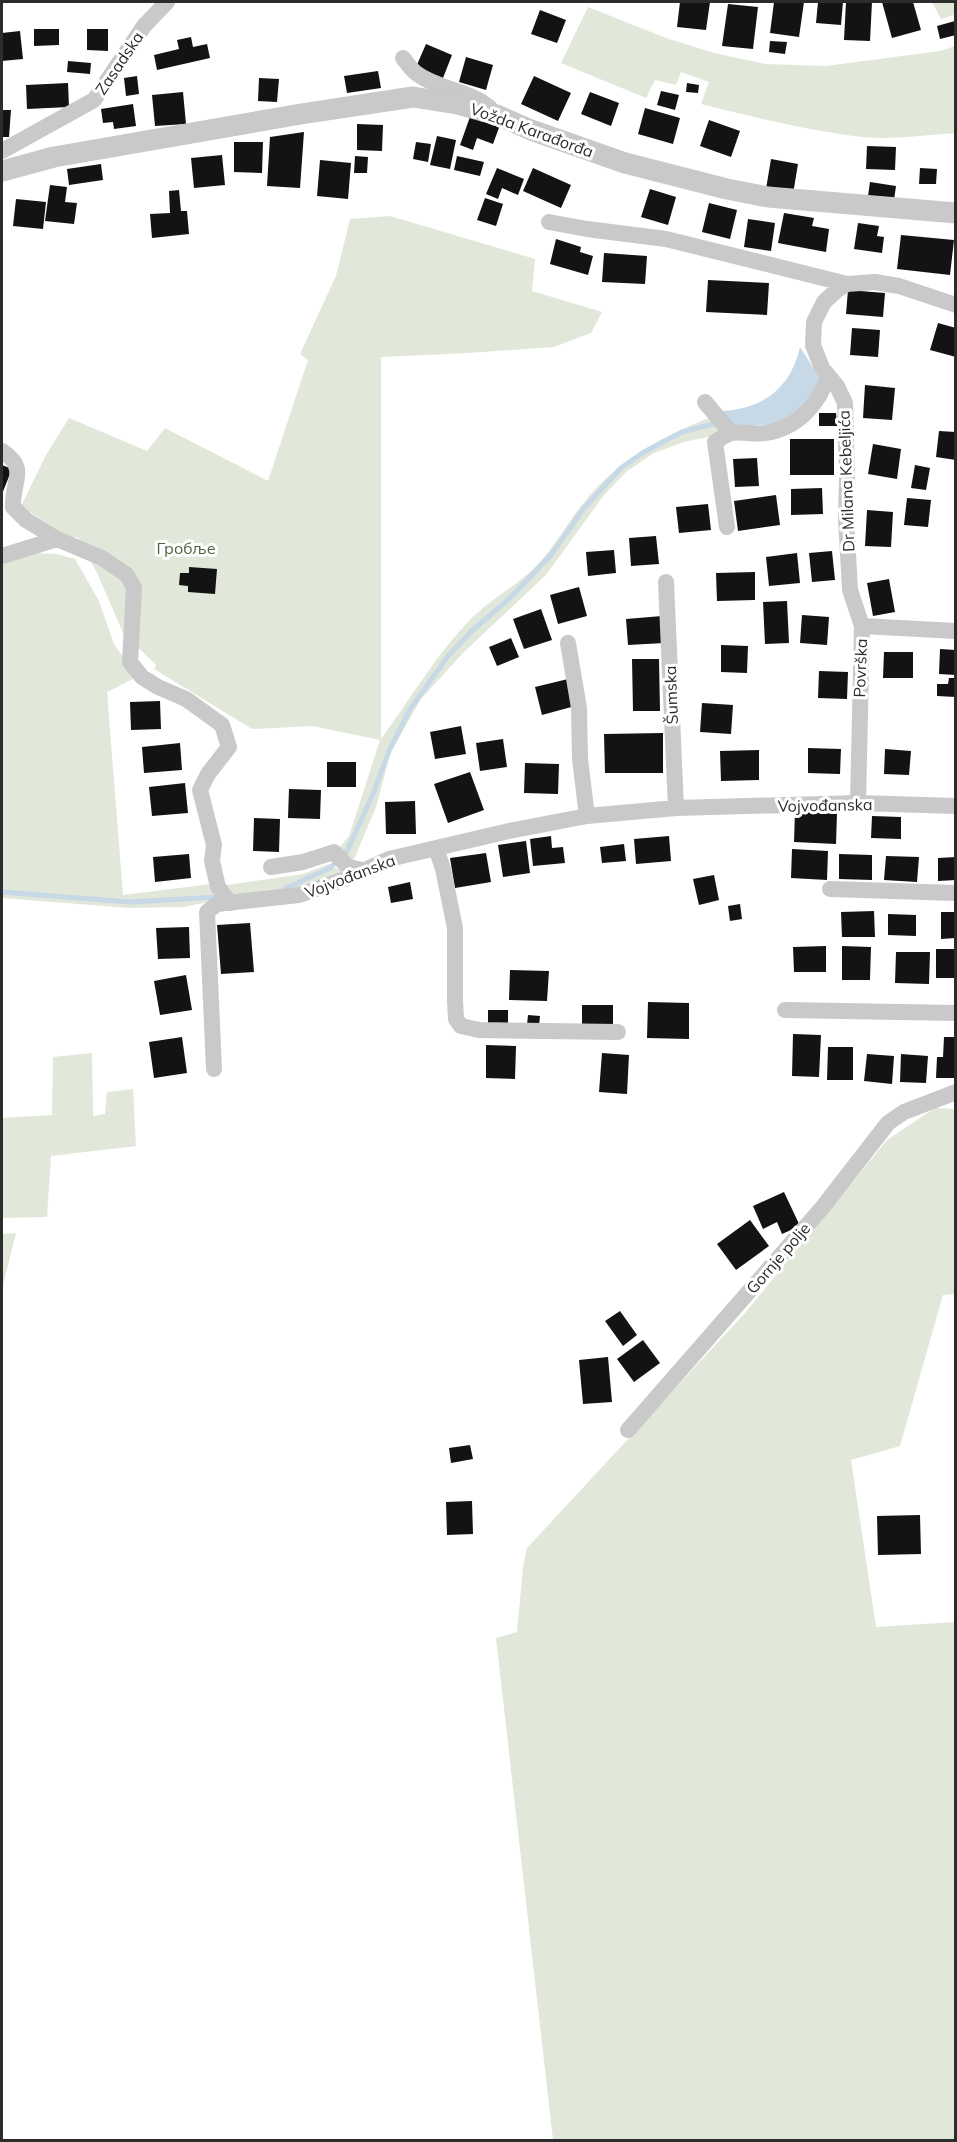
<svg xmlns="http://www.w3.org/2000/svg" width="957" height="2142" font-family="Mulish,sans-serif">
<rect width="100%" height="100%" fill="#fff"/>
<!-- green -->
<path fill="#e1e8da" d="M932,2H955V19L954,15L941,19Z
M588,7L666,38L714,53L765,64L826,66L940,51L955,46V133C925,135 893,140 863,137C808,131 754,117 701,104L709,82L681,72L676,85L655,80L646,98L561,63Z
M390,216L535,259L532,291L602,312L591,333L554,347L468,353L381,357V739C411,698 438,651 475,615C493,598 514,587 532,570C553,550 567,523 585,501C618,460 661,437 709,418L722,434L684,442L654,453L626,472L604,495L546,575L463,653L421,699L391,752L376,807L352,864L339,848L349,836L380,740L312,726L252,729L154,669L156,665L123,633L98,575L78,538L64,535L21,506L46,455L69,418L147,451L165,428L268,481L308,360L300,354L336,276L350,219Z
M33,553L57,554L75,559L99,601L114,644L137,677L107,692L123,895L211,884L219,900L183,907L129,908L2,898V562Z
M329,864L343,872L315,885L239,899L227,885L303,874Z
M92,1053L93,1116L105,1114L107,1092L133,1089L136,1146L51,1156L47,1217L2,1218V1118L52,1115L53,1057Z
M935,1108L955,1109V1294L943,1295L900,1446L851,1460L876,1627L955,1622V2140H553L496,1638L517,1632L523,1567L527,1548L745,1313L887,1140Z
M16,1233L2,1289V1234Z"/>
<!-- water -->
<path fill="#c7d8e7" d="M800,347L823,383L809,404L776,424L734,427L722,411C763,409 791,388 800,347Z"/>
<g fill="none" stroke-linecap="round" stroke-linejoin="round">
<!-- stream -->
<path stroke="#c7d8e7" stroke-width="5" d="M284,889L330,868L347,851L373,794L389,751L410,709L448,656L473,630L512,596L551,555L584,508L621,468L644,452L682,432L717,423
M2,892L130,902L218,897"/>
</g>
<!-- building -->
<path fill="#131313" d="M680,2H710L706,30L677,27Z
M774,2H804L799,37L770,33Z
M818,2H843L841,25L816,23Z
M846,2H872L870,41L844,40Z
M882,2H913L921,30L892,38Z
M728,4L758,7L753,49L722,46Z
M540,10L566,20L557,43L531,34Z
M955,21L956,35L940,39L937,26Z
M34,29H59V45L34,46Z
M87,29H108V51L87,50Z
M20,31L23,59L2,61V33Z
M191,37L193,47L207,44L210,58L157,70L154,55L179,49L177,40Z
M770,41L787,42L785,54L769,52Z
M426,44L452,55L443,78L416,67Z
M466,57L493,65L486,90L459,82Z
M68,61L91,63L90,74L67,72Z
M378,71L381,88L347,93L344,76Z
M137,76L139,94L126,96L124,78Z
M534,76L571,93L558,121L521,104Z
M259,78L279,79L277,102L258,101Z
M68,83L69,107L27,109L26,85Z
M687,83L699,85L698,93L686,92Z
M661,91L679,95L675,110L657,105Z
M183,92L186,124L155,126L152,95Z
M590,92L619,103L611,126L581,114Z
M133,104L136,126L114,129L113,122L103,123L101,109Z
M645,108L680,118L673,144L638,134Z
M2,110H11L9,137H2Z
M471,114L500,125L493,144L477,138L473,150L460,145Z
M709,120L740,131L731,157L700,146Z
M357,124L383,125L382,151L357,150Z
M304,132L300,188L267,186L270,137Z
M437,136L456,140L450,169L430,165Z
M234,142H263L262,173L234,172Z
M416,142L431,144L428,162L413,159Z
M867,146L896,147L895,170L866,169Z
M222,155L225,185L194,188L191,158Z
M355,156L368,157L367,173H354Z
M457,156L484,162L480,176L454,170Z
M771,159L798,164L793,194L766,189Z
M320,160L351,163L348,199L317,196Z
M101,164L103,180L69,185L67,169Z
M497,168L524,179L518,195L502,188L498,199L486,194Z
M533,168L571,185L561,208L523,191Z
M920,168L937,169L936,184H919Z
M870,182L896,186L894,200L868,196Z
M50,185L67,187L65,202L77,203L74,224L45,221Z
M650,189L676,197L668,225L641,217Z
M179,190L181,211H187L189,234L152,238L150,214L170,213L169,191Z
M485,198L503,204L496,226L477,220Z
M16,199L46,202L43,229L13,226Z
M709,203L737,210L730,239L702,232Z
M784,213L814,218L812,226L829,229L826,252L778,243Z
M748,219L775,223L771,251L744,247Z
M858,223L879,226L877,236L884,237L882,253L854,249Z
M901,235L954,240L950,275L897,269Z
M556,239L581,247L580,252L593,256L588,275L550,264Z
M604,253L647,256L645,284L602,282Z
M708,280L769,283L767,315L706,312Z
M848,290L885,293L883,317L846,314Z
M938,323L956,328V357L930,350Z
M852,328L880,330L878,357L850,355Z
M865,385L895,388L892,420L863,418Z
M819,413H836L837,426H819Z
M939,431L956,432V460L936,457Z
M790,439H834V475H790Z
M873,444L901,449L897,479L868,474Z
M757,458L759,486L735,487L733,459Z
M2,465L12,469L2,494Z
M915,465L930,468L926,490L911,488Z
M822,488L823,514L791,515V489Z
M776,495L780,525L738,531L734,501Z
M907,498L931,500L928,527L904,525Z
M708,504L711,530L679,533L676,507Z
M867,510L893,512L891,547L865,546Z
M656,536L659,564L631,566L629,538Z
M614,550L616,573L588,576L586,552Z
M832,551L835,580L812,582L809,553Z
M797,553L800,583L769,586L766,557Z
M189,567L217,569L215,594L188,592V586L179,585L180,573H189Z
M755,572V600L717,601L716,573Z
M889,579L895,612L873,616L867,583Z
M579,587L587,616L558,624L550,595Z
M787,601L789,643L765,644L763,602Z
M541,609L552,640L524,649L513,619Z
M802,615L829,617L827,645L800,643Z
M662,616L664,643L628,645L626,619Z
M511,638L519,657L497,666L489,647Z
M721,645L748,646L747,673L721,672Z
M940,649L956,650V675L939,674Z
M884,652H913V678H883Z
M632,659H659L660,711H633Z
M819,671L848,672L847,699L818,698Z
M949,678H956V697L937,696V684H948Z
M568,679L575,706L542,715L535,687Z
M160,701L161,729L131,730L130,702Z
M702,703L733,705L731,734L700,732Z
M461,726L466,754L435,759L430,732Z
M663,733V773H605L604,734Z
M503,739L507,767L480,771L476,743Z
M180,743L182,770L144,773L142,747Z
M808,748L841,749L840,774L808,773Z
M885,749L911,751L909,775L884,774Z
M759,750V780L721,781L720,751Z
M327,762H356V787H327Z
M525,763L559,764L558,794L524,793Z
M470,772L484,810L448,823L434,784Z
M185,783L188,813L152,816L149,787Z
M289,789L321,790L320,819L288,818Z
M415,801L416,834H386L385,802Z
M795,811L837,813L836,844L794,842Z
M872,816L901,817V839L871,838Z
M254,818L280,819L279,852L253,851Z
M551,836L552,848L563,847L565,863L533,866L530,839Z
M669,836L671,861L636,864L634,839Z
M526,841L530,873L503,877L498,845Z
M624,844L626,861L602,863L600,847Z
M792,849L828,851L827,880L791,878Z
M486,853L491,882L455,888L450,858Z
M189,854L191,878L155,882L153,857Z
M839,854L872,855V880L839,879Z
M886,856L919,857L917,882L884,880Z
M956,857V880L938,881V858Z
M714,875L719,900L699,905L693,879Z
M410,882L413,899L391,903L388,887Z
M740,904L742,919L730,921L728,906Z
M874,911L875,937H842L841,912Z
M941,912H956V938L941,939Z
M888,914L916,915V936L888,935Z
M250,923L254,972L221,974L217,925Z
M189,927L190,958L158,959L156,928Z
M826,946V972H794L793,947Z
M842,946L871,947L870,980H842Z
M936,949H956V978H936Z
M896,952H930L929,984L895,983Z
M510,970L549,971L547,1001L509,1000Z
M186,975L192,1010L160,1015L154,981Z
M648,1002L689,1003V1039L647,1038Z
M582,1005H613V1026L582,1025Z
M488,1010H508V1027L488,1026Z
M528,1015L540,1016L539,1026L527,1025Z
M793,1034L821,1035L819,1077L792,1076Z
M182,1037L187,1073L154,1078L149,1042Z
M944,1037H955V1078H936L937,1057H943Z
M486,1045L516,1046L515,1079L486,1078Z
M828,1047H853V1080H827Z
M602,1053L629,1055L627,1094L599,1092Z
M867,1054L894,1056L892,1084L864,1081Z
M901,1054L928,1056L926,1083L900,1082Z
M784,1192L800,1226L782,1234L777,1222L763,1229L753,1206Z
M750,1220L769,1246L736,1270L717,1244Z
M620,1311L637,1335L623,1346L605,1321Z
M643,1340L660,1363L634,1382L617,1359Z
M608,1357L612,1402L583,1404L579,1360Z
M470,1445L473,1459L451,1463L449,1448Z
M472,1501L473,1534L447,1535L446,1502Z
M920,1515L921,1554L878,1555L877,1516Z"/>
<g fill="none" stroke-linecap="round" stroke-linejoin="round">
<!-- minor -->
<path stroke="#c9c9c9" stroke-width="16" d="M403,58C407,63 411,69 416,73C438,90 470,90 490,108
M2,151L94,100L144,26L167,2
M549,222L587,229L666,239L847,284
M705,402L731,433
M2,451C29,469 12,480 13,507L26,520L57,539L102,558L127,575L134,588L130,662L142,677L158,687L186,699L222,725L229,747L208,774L200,790L214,845L212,861L218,887L231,903
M727,527L715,442C720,439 726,434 732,433C742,431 754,435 765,433C796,429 819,405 828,376
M2,556L57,539
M666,582L676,808
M862,626L956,631
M568,643L579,708L580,759L587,816
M858,803L862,626L850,590L846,518L847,480L845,403L837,386L822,368L813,345L814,322L824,302L837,290L847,284L875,282L899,286L956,305
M436,848L443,869L455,928V1000L456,1019L461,1026L479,1030L618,1032
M271,867L303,862L334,852L348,867L363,870
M830,889L956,893
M785,1010L956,1013
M214,1069L207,912L217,904L299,895L345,879L389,859L509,831L587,816L676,808L858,803L956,806
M628,1430L822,1208L888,1123L904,1112L956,1092"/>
<!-- tertiary -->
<path stroke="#c9c9c9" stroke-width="21" d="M2,171L54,157L301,114L413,97L457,104L497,115L531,130L625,163L727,189L768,197L956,213"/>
</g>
<g text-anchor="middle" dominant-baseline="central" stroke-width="6" stroke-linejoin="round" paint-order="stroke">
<!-- street labels -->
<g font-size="16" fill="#2c2c2c" stroke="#fff">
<text transform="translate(119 63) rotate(-56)">Zasadska</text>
<text transform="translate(532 130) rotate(20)">Vožda Karađorđa</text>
<text transform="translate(846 481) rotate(-92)">Dr Milana Kebeljića</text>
<text transform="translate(860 668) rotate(-88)">Površka</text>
<text transform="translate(671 695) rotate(-92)">Šumska</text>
<text transform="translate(825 805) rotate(-1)">Vojvođanska</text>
<text transform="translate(350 876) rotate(-21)">Vojvođanska</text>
<text transform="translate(778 1258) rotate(-49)">Gornje polje</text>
</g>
<!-- park labels -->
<g font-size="16" fill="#4c633e" stroke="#fff">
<text x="186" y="548">Гробље</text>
</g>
</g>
<!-- border -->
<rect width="957" height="2142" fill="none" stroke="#2c2c2c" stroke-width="6"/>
</svg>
